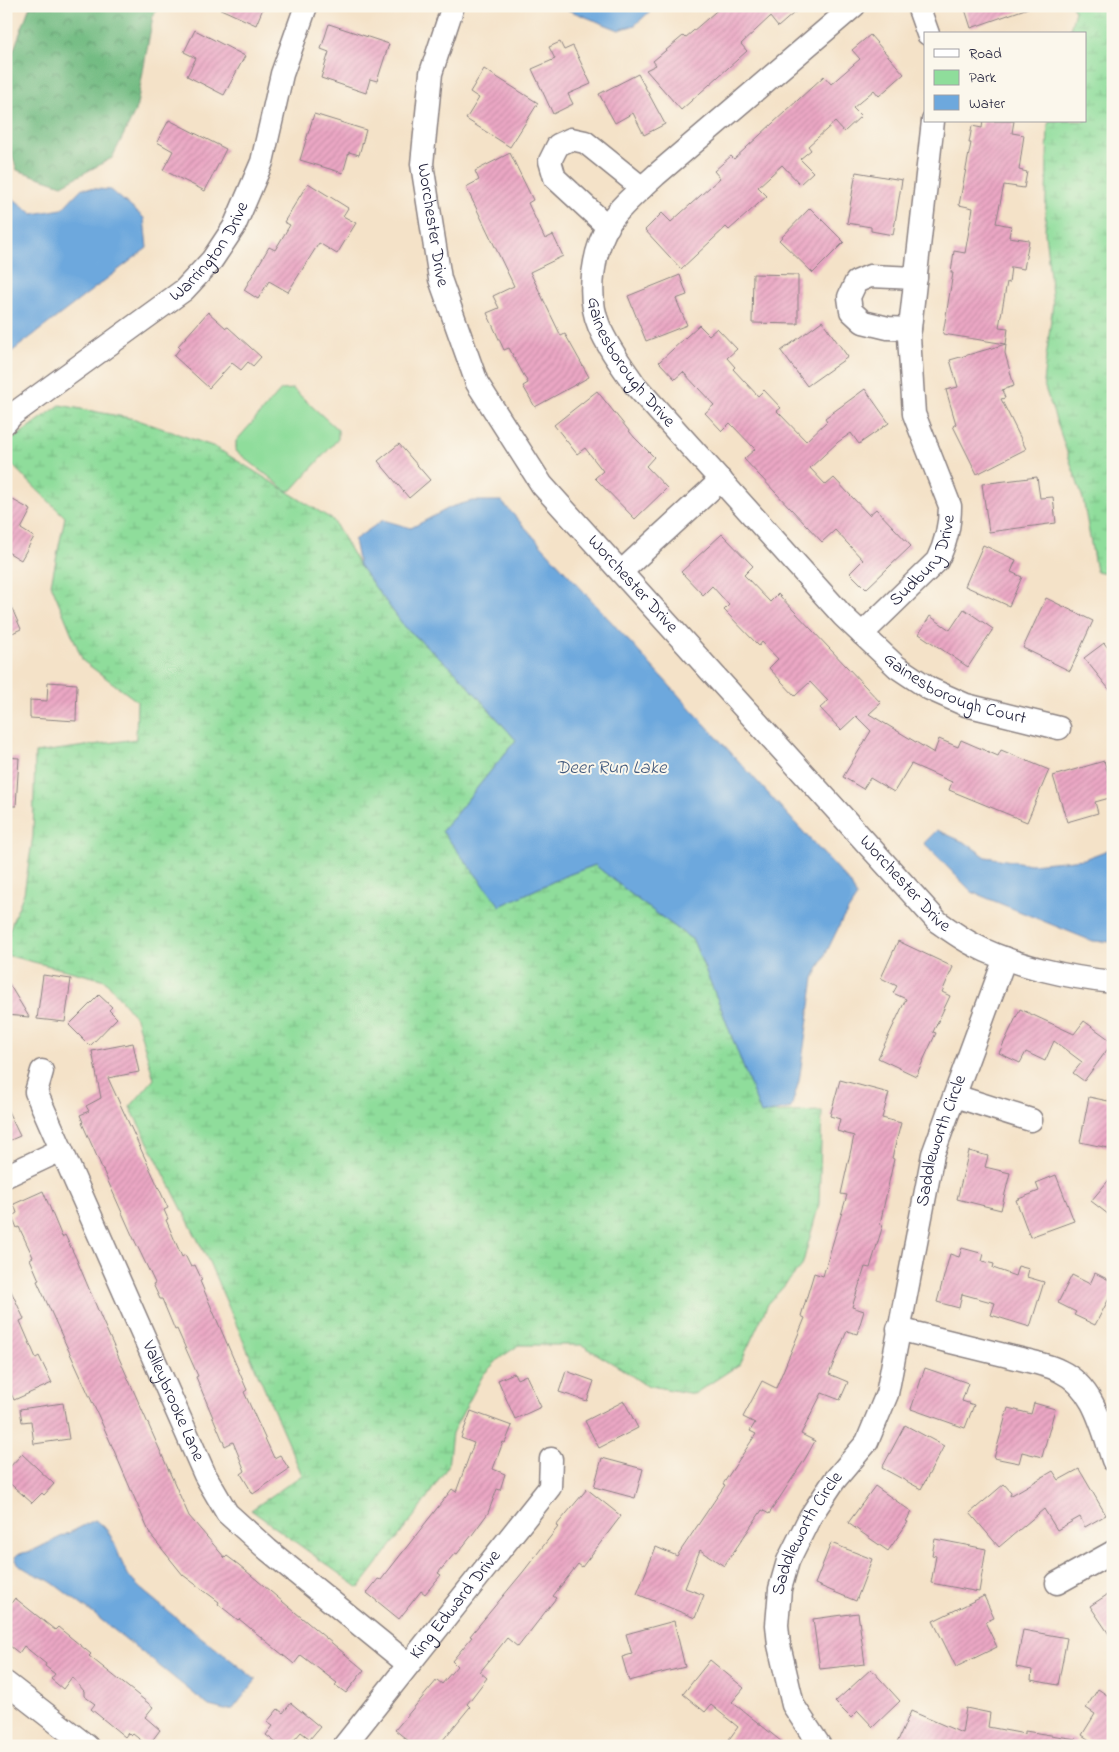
<svg xmlns="http://www.w3.org/2000/svg" width="1119" height="1752" font-family="'Indie Flower',sans-serif">
<defs>
<pattern id="forest-crowns" width="20" height="18" patternUnits="userSpaceOnUse" patternTransform="scale(1.25)"><rect width="20" height="18" fill="#73bc83"/><path d="M2 6a3 3 0 1 1 6 0M12 15a3 3 0 1 1 6 0" fill="none" stroke="#5e986c"/></pattern>
<pattern id="wetland-marsh" width="20" height="14" patternUnits="userSpaceOnUse" patternTransform="scale(1.25)"><rect width="20" height="14" fill="#8fdd9b"/><path d="M1 5h8M5 5V1M11 12h8M15 12V8" fill="none" stroke="#7bbd86"/></pattern>
<pattern id="building-hatch" width="6" height="6" patternUnits="userSpaceOnUse" patternTransform="scale(1.25)"><rect width="6" height="6" fill="#eba7c4"/><path d="M-1 1l2-2M0 6l6-6M5 7l2-2" fill="none" stroke="#c98fa9"/></pattern>
</defs>
<rect width="100%" height="100%" fill="#fbf7ec"/>
<filter id="ink" filterUnits="userSpaceOnUse"><feTurbulence type="fractalNoise" baseFrequency=".02" numOctaves="2"/><feDisplacementMap in="SourceGraphic" scale="10" xChannelSelector="R" yChannelSelector="G"/><feConvolveMatrix kernelMatrix="1 2 1 2 8 2 1 2 1" color-interpolation-filters="sRGB"/></filter>
<filter id="wash" filterUnits="userSpaceOnUse"><feTurbulence type="fractalNoise" baseFrequency=".0096" numOctaves="4" result="noise"/><feDisplacementMap in="SourceGraphic" scale="20" xChannelSelector="R" yChannelSelector="G"/><feGaussianBlur stdDeviation="1.12" result="paint"/><feColorMatrix in="noise" values="0 0 0 0 0 0 0 0 0 0 0 0 0 0 0 0 0 1.4 0 .05"/><feComposite in="paint" operator="in"/></filter>
<g filter="url(#wash)">
<rect width="100%" height="100%" fill="#f4e2c8"/>
<!-- green -->
<path fill="#8fdd9b" stroke="#58806b" d="M293,389L338,430V439L292,490L287,491L236,451V441L281,390Z"/>
<!-- forest -->
<path fill="url(#forest-crowns)" stroke="#4a6f5f" d="M30,6H159L153,16L136,110L112,158L62,185L17,170L6,136V71Z"/>
<!-- wetland -->
<path fill="url(#wetland-marsh)" stroke="#58806b" d="M1072,6H1113V574L1096,571L1083,499L1043,382L1053,303L1045,233L1048,125L1049,121H1085V34H1069L1075,11Z
M60,405L135,419L215,447L333,520L359,565L404,626L456,672L516,740L442,831L500,906L565,876L595,865L641,902L693,940L721,1008L761,1113L822,1111L819,1204L802,1266L768,1304L740,1364L694,1394L645,1385L622,1369L582,1345H519L500,1358L483,1375L452,1433L448,1466L418,1511L359,1588L251,1510L302,1475L209,1262L130,1107L154,1079L136,1018L105,980L6,955V938L24,893L33,836L35,753L136,739L137,701L83,661L51,584L65,517L6,459V444Z"/>
<!-- water -->
<path fill="#6da8dd" stroke="#48658c" d="M558,6H656L635,25L619,30Z
M82,188L111,190L144,218L147,248L6,356V193L33,214L62,209Z
M472,501H501L850,883L857,897L842,920L814,978L799,1081L791,1108L761,1114L721,1008L693,940L641,902L595,865L565,876L500,906L442,831L516,740L456,672L404,626L359,565L354,540L383,520L411,528L451,507Z
M937,830L966,843L986,857L1031,864L1084,859L1113,848V942L1092,941L972,892L924,843Z
M95,1520C117,1531 117,1564 133,1581C141,1590 151,1597 159,1604C191,1631 225,1654 256,1680L233,1709L225,1710L209,1706C158,1665 107,1623 54,1584C44,1576 17,1570 15,1557L18,1554L32,1551Z"/>
<g id="blocks">
<!-- building -->
<path fill="url(#building-hatch)" d="M214,6H264L256,25Z
M722,6H802L778,27L770,17L741,44L747,51L681,110L646,70L656,65L653,61L683,36L685,38Z
M964,6H1028V8L971,28Z
M329,24L389,44L377,81L370,79L366,93L321,78L329,52L321,49Z
M195,30L245,56L224,95L187,76L196,58L184,52Z
M870,35L904,74L879,96L874,90L853,108L861,116L844,132L835,122L808,146L811,150L800,159L813,172L800,184L782,165L758,187L767,196L729,230L726,227L681,269L645,230L662,213L671,222L720,178L714,171L731,156L734,159L824,76L831,84L860,59L852,50Z
M560,42L564,50L573,46L591,84L568,94L573,104L553,114L532,69L555,59L549,47Z
M484,69L538,103L510,147L466,119L479,98L470,92Z
M638,74L665,124L644,135L633,113L615,123L599,94Z
M314,114L366,130L359,155L349,152L343,173L300,160Z
M169,120L226,149L205,191L163,170L173,151L157,142Z
M983,121H1014L1012,133L1024,135L1019,170L1027,172L1024,188L1004,185L996,223L1011,226L1009,237L1029,240L1024,269L1011,267L1009,283L1007,282L999,327L1008,328L1005,353L1014,386L1002,390L1005,398L1001,399L1026,449L977,474L953,426L956,424L946,390L958,387L950,360L1006,344L943,334L953,273H951L954,251L965,253L973,208L959,205L971,143H969L972,126L982,128Z
M510,153L533,200L528,203L545,239L553,235L563,256L530,272L561,336L565,334L589,377L535,407L523,386L528,383L509,348L504,350L487,313L499,308L493,296L514,286L466,187L479,180L475,171Z
M856,172L902,180L893,235L871,231V227L847,223Z
M308,183L348,208L343,216L356,223L337,254L319,243L288,292L269,281L258,299L244,290L269,247L275,250L290,225L284,222Z
M810,208L844,242L813,273L779,240Z
M753,274L798,275V324L752,323Z
M680,275L687,295L676,299L687,325L646,341L628,296Z
M208,312L226,328L228,327L261,357L253,366L248,362L241,370L232,363L209,388L174,356L180,348L178,346Z
M822,321L848,357L807,386L781,351Z
M699,325L709,335L717,328L737,349L727,358L735,367L733,369L758,396L764,390L781,408L777,411L806,441L827,421L825,418L865,389L889,423L859,444L851,433L838,442L810,468L826,485L834,478L869,515L876,509L911,546L866,589L850,573L863,560L835,530L822,542L744,459L755,449L730,423L722,431L705,413L714,405L683,372L675,379L659,362Z
M597,391L634,437L654,457L646,466L667,488L635,519L595,478L603,471L585,448L577,454L554,425Z
M399,444L430,480L409,498L378,461Z
M1037,477L1040,498L1053,497L1056,523L989,532L982,484Z
M6,496L31,510L21,529L34,537L21,560L6,551Z
M722,534L753,566L744,575L770,602L778,594L881,703L869,714L934,753L939,739L958,747L961,740L998,756L1001,750L1049,770L1027,822L949,790L952,782L911,764L894,792L870,778L863,789L843,777L871,731L856,716L841,730L820,708L828,701L810,682L795,696L769,668L778,659L762,642L759,646L724,610L729,605L712,586L703,595L681,572Z
M983,545L1016,560L1011,572L1022,577L1009,606L965,586Z
M6,595L21,629L6,636Z
M1046,598L1093,621L1070,671L1023,648Z
M964,609L993,629L968,667L919,634L930,616L950,630Z
M1104,643L1113,654V694L1084,658Z
M48,682L77,684L76,721L30,718V700L47,701Z
M6,757L19,758L16,806H6Z
M1104,761L1113,789V797L1095,802L1098,813L1067,822L1053,776Z
M898,941L953,967L942,992L950,996L933,1032L936,1033L916,1076L878,1058L906,999L893,993L897,986L881,978Z
M43,975L71,979L65,1022L37,1019Z
M6,979L29,1017L6,1015Z
M99,995L112,1007L109,1010L117,1018L90,1046L69,1025Z
M1020,1009L1074,1034L1084,1021L1113,1042L1084,1081L1073,1073L1082,1062L1054,1041L1045,1061L1026,1052L1020,1063L999,1053Z
M133,1043L139,1072L108,1078L168,1208L164,1210L168,1219L166,1220L182,1257L185,1255L191,1267L195,1265L202,1280L200,1281L247,1390L244,1392L274,1458L280,1455L289,1469L253,1494L241,1474L245,1471L233,1442L225,1446L196,1377L198,1376L177,1329L175,1330L162,1299H160L153,1284L155,1283L132,1235L82,1123L83,1122L80,1115L89,1111L86,1106L101,1098L92,1051Z
M840,1080L889,1093L882,1118L901,1123L892,1158L894,1159L880,1224L883,1225L870,1268L865,1267L852,1307L864,1311L857,1334L847,1331L829,1374L848,1382L840,1400L822,1393L801,1434L815,1441L805,1459L769,1514L762,1510L724,1566L700,1550L685,1588L704,1595L695,1618L637,1594L656,1547L677,1556L725,1485L723,1484L756,1434L750,1431L755,1423L743,1417L762,1381L776,1388L805,1318L801,1316L814,1273L823,1276L847,1195L841,1194L854,1136L837,1131L840,1119L830,1116Z
M1089,1097L1113,1102V1149L1080,1142Z
M6,1107L20,1136L6,1142Z
M969,1151L988,1156L985,1167L1010,1173L1001,1210L957,1199Z
M1056,1175L1074,1221L1030,1237L1016,1200L1039,1191L1036,1183Z
M1113,1175V1218L1091,1201Z
M43,1191L62,1237L65,1235L76,1258L103,1322L189,1516L225,1558L227,1556L239,1565L364,1670L346,1693L335,1685L337,1683L301,1655L294,1664L239,1619L238,1620L218,1604L219,1602L183,1575L150,1534L109,1439L37,1281L39,1280L30,1259L33,1257L19,1227L17,1228L12,1216L17,1213L14,1204Z
M962,1248L984,1254L982,1261L994,1264L993,1268L1015,1276L1018,1266L1029,1269L1027,1277L1044,1282L1030,1327L991,1315L995,1303L962,1294L959,1308L937,1302L950,1254L959,1257Z
M1095,1273L1113,1282V1291L1095,1325L1074,1315L1076,1312L1058,1303L1072,1275L1090,1284Z
M6,1280L24,1319L20,1321L36,1358L39,1356L52,1383L14,1400L6,1382Z
M925,1368L968,1383L962,1401L974,1405L965,1428L911,1409Z
M566,1371L594,1381L587,1401L559,1392Z
M514,1373L517,1379L526,1375L541,1407L515,1419L498,1380Z
M624,1401L638,1428L599,1448L585,1421Z
M63,1403L69,1439L34,1444L31,1421L22,1422L20,1409Z
M1034,1403L1055,1409L1042,1457L1022,1452L1019,1463L994,1458L1008,1408L1031,1414Z
M471,1411L512,1426L505,1443L503,1442L493,1469L505,1474L500,1490L497,1489L488,1513L472,1535L457,1554L455,1553L438,1573L441,1575L425,1594L421,1591L399,1619L367,1593L378,1579L381,1580L452,1489L456,1492L474,1443L461,1438Z
M905,1425L944,1446L921,1489L882,1468Z
M22,1454L54,1484L44,1495L42,1493L32,1503L6,1480V1471Z
M602,1458L643,1469L635,1498L594,1487Z
M1079,1469L1106,1515L1085,1527L1080,1517L1057,1530L1044,1509L999,1547L970,1513L1004,1484L1011,1492L1010,1496L1053,1471L1059,1480Z
M875,1486L912,1512L906,1521L908,1522L888,1551L848,1523Z
M587,1489L621,1516L582,1567L578,1564L553,1596L556,1598L518,1647L507,1638L480,1672L487,1678L467,1704L470,1707L438,1746H415L395,1730L437,1680L442,1684L457,1666L452,1661L472,1637L470,1636L523,1572L558,1527L556,1526Z
M935,1539L986,1549L979,1592L931,1583L936,1556L932,1555Z
M831,1543L872,1559L856,1601L815,1584Z
M1113,1591V1640L1090,1606Z
M984,1596L994,1618L985,1622L997,1647L956,1667L933,1621Z
M15,1598L55,1630L58,1627L91,1654L89,1656L153,1707L145,1717L160,1730L148,1746L133,1734L131,1736L128,1733L125,1737L91,1709L95,1704L84,1696V1691L72,1677L63,1689L51,1679L55,1674L45,1666L46,1664L24,1646L19,1653L6,1643V1610Z
M858,1613L865,1664L820,1669L813,1619Z
M674,1621L685,1667L629,1681L622,1657L632,1654L626,1634Z
M1023,1630L1067,1638L1058,1685L1031,1680L1032,1670L1016,1667Z
M710,1660L744,1688L732,1702L787,1746H724L738,1727L711,1705L705,1712L683,1694Z
M871,1669L900,1701L873,1727L858,1711L851,1718L835,1702Z
M1098,1689L1113,1699V1746H1098L1082,1735L1095,1714L1086,1708Z
M291,1703L320,1727L310,1739L301,1732L289,1746H280L266,1735L273,1726L267,1722L278,1709L283,1713Z
M966,1708L990,1713L988,1727L1025,1734V1731L1076,1739L1075,1746H904L897,1743L911,1711L962,1733Z"/>
</g>
</g>
<g filter="url(#ink)">
<use href="#blocks" fill-opacity="0" stroke="#8b8282" stroke-width="1"/>
<g fill="none" stroke-linecap="round" stroke-linejoin="round">
<defs>
<g id="minor">
<path id="s1" d="M453,6L431,73L422,164L440,279L477,383L542,485L938,922C950,930 962,939 974,945C1011,965 1071,978 1113,982"/>
<path id="s2" d="M854,6L656,175C640,190 621,205 610,222C593,250 586,295 599,326C608,348 622,366 635,385L843,616L897,667L930,689L966,705L1059,728"/>
<path d="M918,6L928,34"/>
<path d="M608,227L555,178L550,161L558,145L571,139L585,142L642,188"/>
<path d="M910,329L888,328L863,322L851,311L849,297L856,282L870,276L916,278"/>
<path id="s3" d="M6,422L12,415L184,290L212,260L234,227L262,162L282,74L306,6"/>
<path d="M621,572L721,480"/>
<path id="s4" d="M862,634L937,561C946,543 950,526 950,506L914,414L909,337L933,121"/>
<path id="s5" d="M42,1071L36,1092L205,1475L227,1513L268,1550L408,1664"/>
<path d="M955,1096L1031,1120"/>
<path d="M6,1176L61,1150"/>
<path d="M898,1329L1037,1363C1044,1365 1053,1367 1060,1371C1094,1387 1102,1427 1113,1460"/>
<path d="M1057,1583L1113,1552"/>
<path d="M6,1683L87,1746"/>
<path id="s6" d="M344,1746L550,1487L551,1459"/>
<path id="s7" d="M820,1746L793,1705L779,1645L777,1625L780,1589L788,1561L810,1517L834,1481L867,1442L887,1394L933,1154L1005,958"/>
</g>
</defs>
<!-- minor casing -->
<use href="#minor" stroke="#8b8282" stroke-width="25"/>
<!-- minor -->
<use href="#minor" stroke="#fff" stroke-width="22"/>
</g>
</g>
<g text-anchor="middle" dominant-baseline="central" stroke-width="4" stroke-linejoin="round" paint-order="stroke">
<!-- street labels -->
<g font-size="18" fill="#22223b" stroke="#fbf7ec">
<text stroke="none"><textPath href="#s1" startOffset="224">Worchester Drive</textPath></text>
<text stroke="none"><textPath href="#s3" startOffset="268">Warrington Drive</textPath></text>
<text stroke="none"><textPath href="#s2" startOffset="481">Gainesborough Drive</textPath></text>
<text stroke="none"><textPath href="#s4" startOffset="98">Sudbury Drive</textPath></text>
<text stroke="none"><textPath href="#s1" startOffset="644">Worchester Drive</textPath></text>
<text stroke="none"><textPath href="#s2" startOffset="951">Gainesborough Court</textPath></text>
<text stroke="none"><textPath href="#s1" startOffset="1049">Worchester Drive</textPath></text>
<text stroke="none"><textPath href="#s7" startOffset="651">Saddleworth Circle</textPath></text>
<text stroke="none"><textPath href="#s5" startOffset="360">Valleybrooke Lane</textPath></text>
<text stroke="none"><textPath href="#s7" startOffset="229">Saddleworth Circle</textPath></text>
<text stroke="none"><textPath href="#s6" startOffset="180">King Edward Drive</textPath></text>
</g>
<!-- water labels -->
<g font-size="19" font-style="italic" fill="#40587c" stroke="#fbf7ec">
<text x="611" y="768">Deer Run Lake</text>
</g>
</g>
<!-- margin -->
<rect width="1119" height="1752" fill="none" stroke="#fbf7ec" stroke-width="25"/>
<!-- legend -->
<rect x="924" y="32" width="162" height="90" fill="#fbf7ec" stroke="#a4a2a5"/>
<rect x="934" y="49" width="25" height="8" fill="#ffffff" stroke="#a4a2a5"/>
<text x="969" y="58" font-size="15" fill="#22223b">Road</text>
<rect x="934" y="70" width="25" height="15" fill="#8fdd9b" stroke="#a4a2a5"/>
<text x="969" y="82" font-size="15" fill="#22223b">Park</text>
<rect x="934" y="95" width="25" height="15" fill="#6da8dd" stroke="#a4a2a5"/>
<text x="969" y="108" font-size="15" fill="#22223b">Water</text>
</svg>
